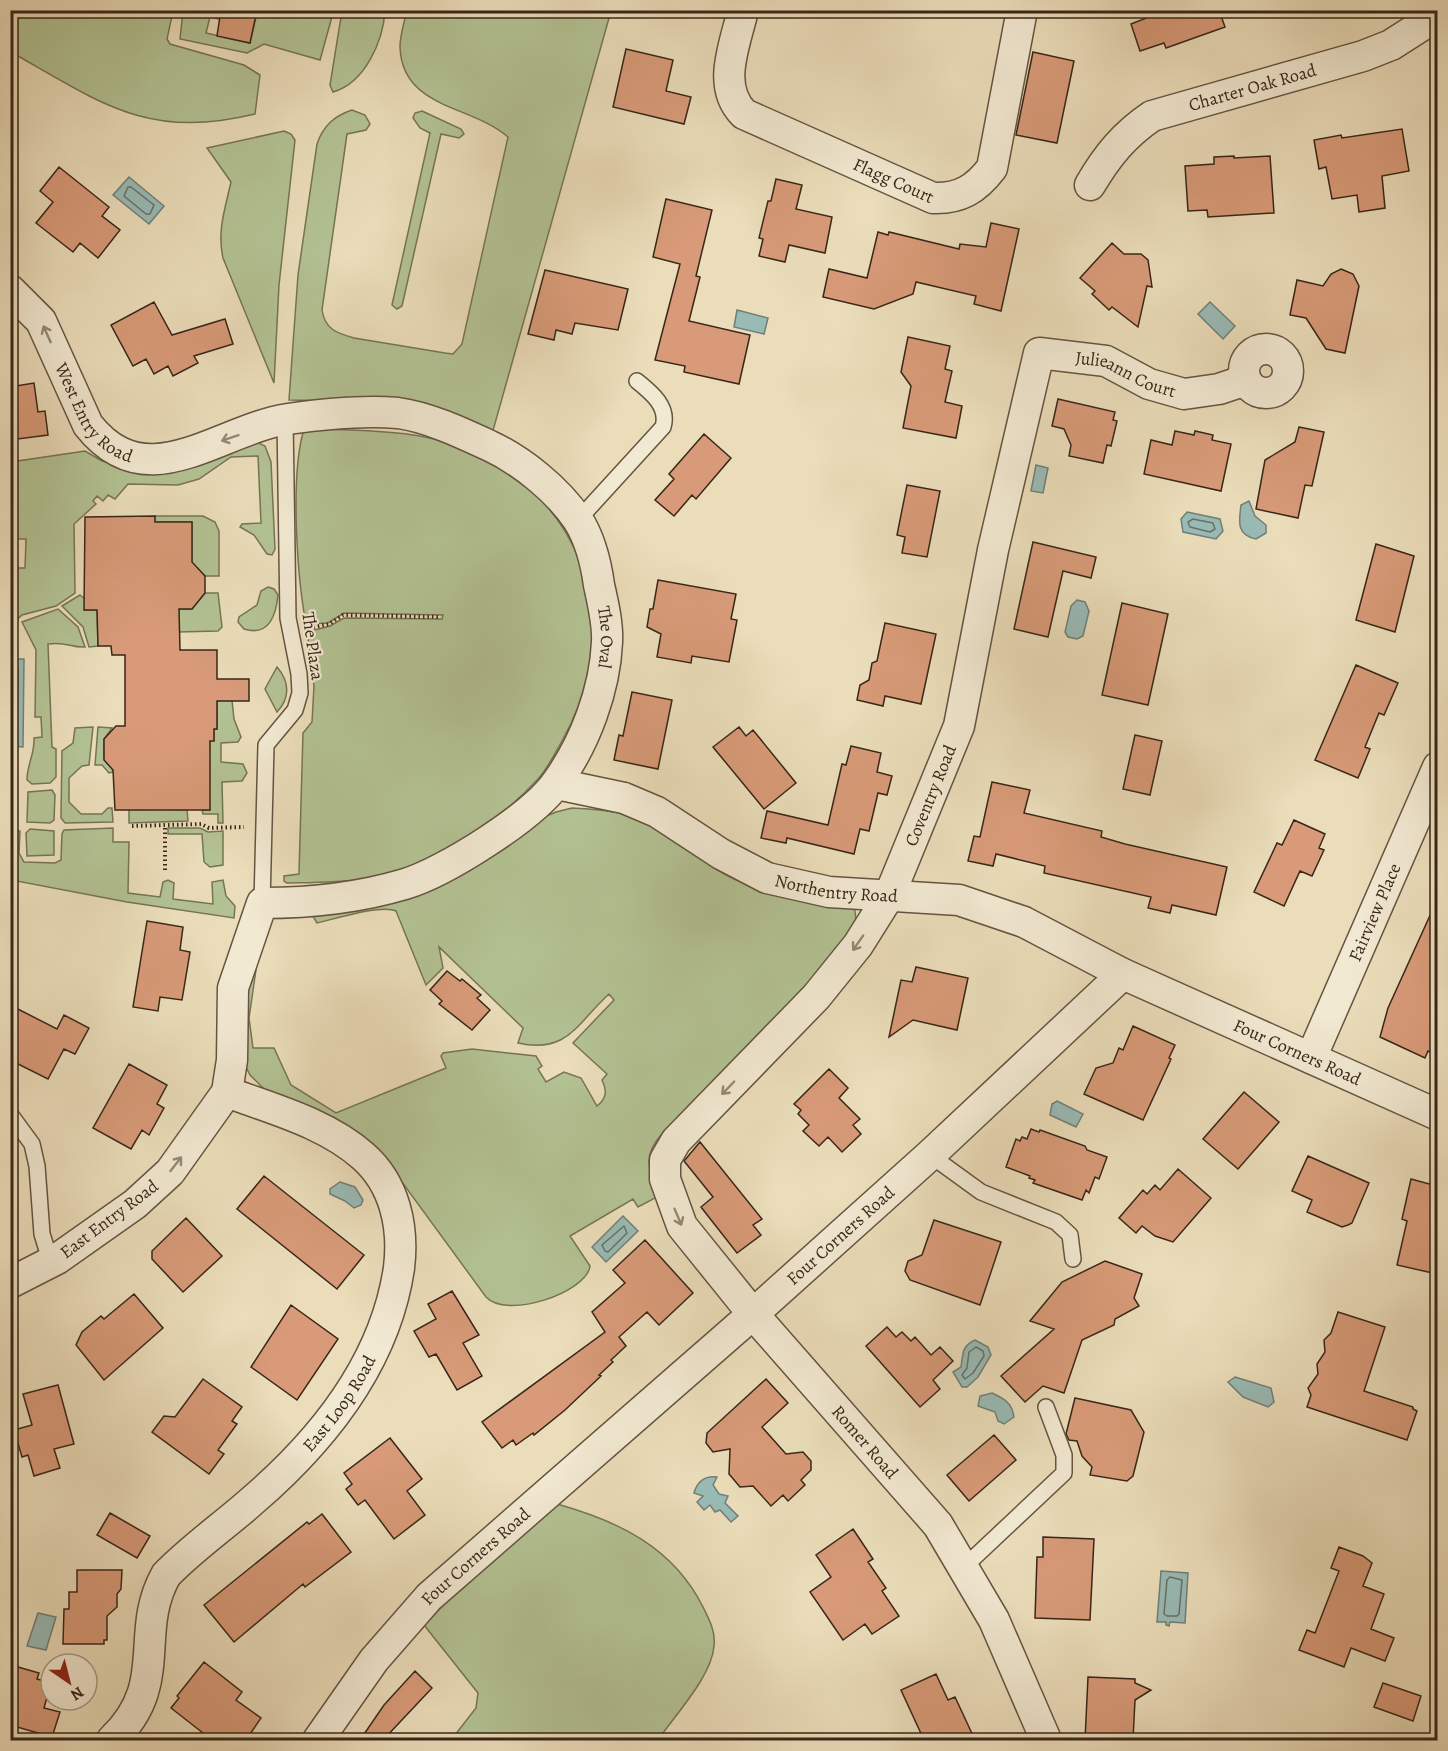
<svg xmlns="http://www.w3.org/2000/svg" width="1448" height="1751" font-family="Alegreya,serif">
<rect width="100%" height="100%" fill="#ebddba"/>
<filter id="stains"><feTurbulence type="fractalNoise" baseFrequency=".00333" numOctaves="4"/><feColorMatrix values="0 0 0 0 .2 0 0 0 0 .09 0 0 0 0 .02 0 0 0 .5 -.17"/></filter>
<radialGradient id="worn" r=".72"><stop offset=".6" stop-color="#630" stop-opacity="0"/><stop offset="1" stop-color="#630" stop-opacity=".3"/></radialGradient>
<!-- green -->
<path fill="#b3c293" stroke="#767456" stroke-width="1.5" d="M11,10L173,11L167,39L170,44L244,65L260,75L255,114C147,140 101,103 11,52Z
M183,11L221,13L219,19L210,17L206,33L250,43L257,13L278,18L280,11H323L333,13L320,60L264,44L247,53L180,39Z
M342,11H385C383,41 365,83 333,92L330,85Z
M407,11H611L492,434L401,402L289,400L298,275L317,144C323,126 334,116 352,110L365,115L370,124L366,130L347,134L322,310C325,329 336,333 354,338L445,353L453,354L462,344L508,137C472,105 402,109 400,47C400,36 404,22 407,11Z
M422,111L461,129L464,134L459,138L441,134L402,306L397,309L392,305L430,133L420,128L413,118L415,113Z
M284,131L291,134L295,140L279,285L274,383L223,258C217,231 225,209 231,182L207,148Z
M304,429C369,430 431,429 490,459C499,464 507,471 516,478C601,541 613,651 562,741C555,753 548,768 538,779C507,813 466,841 425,861C384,883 333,882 287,883L284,881V876L299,874L303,733L312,722L314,686L307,632L330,626L344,618L442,619L443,615L344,613L328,623L306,624C297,576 290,475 304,429Z
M254,441L265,446L271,462L275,549L272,555L267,554L254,535L240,527L242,524L261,523L258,456L231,457L199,479L178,485L128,484L115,499L108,495L103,501L97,496L93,501L96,504L74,524L75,593L56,606L22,615L11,625V568H25L26,539H11V462L85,451L102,461L117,465Z
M155,516H203L215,522L219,531V576H205L197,568L192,567V522H155Z
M268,587L274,589L278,595C276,614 270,637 244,629L238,622L239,617L257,605L261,591Z
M205,593H218L222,627L218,631L179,632V609H192Z
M80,595L85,599V610H97L98,646L89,647L83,627L62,606Z
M58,609L78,627L85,647C71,648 66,641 48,644L52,747L56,749V777L50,783L32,784L27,780C27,764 35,754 34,738L42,737L41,717H35L36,650L22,622Z
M277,667C290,682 290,698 277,712L265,689Z
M217,700H232L234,719L241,737L238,742L221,743V762L243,764L247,773L242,781L222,782L223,823H218V814H203L202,810H210L203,741L214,740V729H217Z
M93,727L89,765L82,766L69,778V802L81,814H102L108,808H112L113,822L65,823L61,818L62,751L73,743L75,728Z
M98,727L112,728L104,739V759L113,767V772L109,773L102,765H95Z
M52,790L55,795L54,820L50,823L27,822L28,792Z
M129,808L187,810L188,821L129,823Z
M572,808C602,809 645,814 669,833C694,852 711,870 741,882C776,897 817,899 854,905L856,919L849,939L690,1113C677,1119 670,1124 661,1135C641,1158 650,1171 659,1196L638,1207L633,1199L570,1236L590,1266C587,1292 507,1320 486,1297L394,1171L263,1088L250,1075L243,1061L239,1002L257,963L249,1018L253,1048H274L291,1085L336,1113L446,1068L441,1056L443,1053L472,1049L536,1056L542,1066L538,1069L546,1082L564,1072L581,1078L597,1106C607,1098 607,1091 602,1080L607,1074L573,1043L614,1000L609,994C577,1023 568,1054 518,1043L523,1028L439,947L443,968L426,985L396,911C381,904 335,919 317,923L311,913L556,812Z
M113,828V842H129L128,893L160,897L163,882L168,880L174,883L173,899L213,904L212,882L223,880L226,896L235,906L234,918L127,902L11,880V856L16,836L11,835V829L20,831L19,853L24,862L55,863L61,860L62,834L64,830Z
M168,828H200L208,832L223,831V865L210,867L204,862L202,834H168Z
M30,829L54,831V855L27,856L26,833Z
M557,1504C618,1521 673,1547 703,1607C709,1619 716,1632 714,1646C712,1676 675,1715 658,1740H451L476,1708L478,1693L424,1625L474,1574Z"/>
<!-- water -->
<path fill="#99bbb6" stroke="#727f77" stroke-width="1.5" d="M129,177L164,206L149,224L113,195Z
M1210,302L1235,326L1223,339L1198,314Z
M737,310L768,318L764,334L734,327Z
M1036,465L1048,468L1043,493L1031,491Z
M1249,501L1255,516L1266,525V533L1256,539C1236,535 1239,521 1241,505Z
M1187,512L1220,519L1223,531L1216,539L1183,532L1181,519Z
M1077,600L1085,602L1089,611L1083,636L1077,639L1068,637L1065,632L1071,606Z
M11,659H24L23,747L11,746Z
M1057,1101L1083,1114L1076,1127L1050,1115L1052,1104Z
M340,1182L355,1187L363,1200L361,1205L354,1208L345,1201L330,1194V1189Z
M623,1216L638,1231L606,1262L592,1247Z
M975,1340L988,1347L991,1355L978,1377L967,1387H962L953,1372L961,1367C963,1353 962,1346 975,1340Z
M1235,1377L1271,1388L1274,1402L1268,1407L1243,1397L1228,1382Z
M992,1393C1005,1399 1012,1403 1014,1417L1004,1424L998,1421L995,1412L978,1406L980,1396Z
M717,1477L713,1485L719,1494L728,1496L725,1503L738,1516L731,1522L720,1510L715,1512L710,1505L704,1510L697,1502L703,1496L694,1493C697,1482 705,1475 717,1477Z
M1161,1571L1188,1573L1185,1623L1170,1622L1169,1626L1166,1625V1622H1157Z
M38,1613L56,1617L46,1650L27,1646Z"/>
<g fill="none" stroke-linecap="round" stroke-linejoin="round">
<!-- shore -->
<path stroke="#687068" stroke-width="1.5" d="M128,187H131L154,205L150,214H146L124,196Z
M1193,519L1213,523L1215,529L1210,532L1190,527L1188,522Z
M10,664L18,668L17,738L10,741
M624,1226L627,1233L608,1252L605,1251L602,1245Z
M976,1347L983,1351L984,1356L973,1373L965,1379L962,1375L967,1368L969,1352Z
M1170,1577L1182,1580L1179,1614L1177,1616H1167L1164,1614L1167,1580Z"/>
</g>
<!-- building -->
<path fill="#d89a78" stroke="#382619" stroke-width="1.5" d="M221,10H257L250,43L217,36Z
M1153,10H1219L1225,27L1166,48L1164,43L1140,51L1131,24L1154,15Z
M626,49L673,60L666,91L691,97L684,124L613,107Z
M1033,52L1074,61L1057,143L1016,135Z
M1402,129L1409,171L1382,176L1385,208L1359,212L1357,195L1332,199L1326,167L1319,169L1314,140L1341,135L1342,138Z
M1234,156V158L1270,156L1274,213L1208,217L1207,210L1188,211L1185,166L1214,164V157Z
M59,167L109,207L102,216L120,230L98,258L80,243L73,252L36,223L53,202L40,191Z
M776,179L802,185L796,209L832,217L825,253L789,245L785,262L759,256L763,239L759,238L768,201H771Z
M666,199L712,210L696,276L700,277L689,321L750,335L739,384L684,372L685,366L655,360L680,264L653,257Z
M991,223L1019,229L1001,311L974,304L976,296L916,282L913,294L874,309L823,297L829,269L867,278L878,232L888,235L889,232L959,249L960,244L986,247Z
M1112,243L1124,254H1141L1148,260L1152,287L1147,286L1138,327L1112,307L1109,310L1092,294L1095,291L1080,278Z
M1341,269L1353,274L1359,286L1345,353L1326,349L1306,318L1290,315L1297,280L1323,286L1331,274Z
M545,270L628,289L618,330L575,323L572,334L556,330L554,340L528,334Z
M154,302L172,335L225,319L233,344L194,356L198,363L173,376L168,366L154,374L146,359L133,366L111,325Z
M908,337L950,346L945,369L952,371L945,402L962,406L956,438L903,428L911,386L901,372Z
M34,383L38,412L45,411L48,435L10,440V387Z
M1058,399L1115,412L1113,420L1117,421L1111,446L1107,445L1103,463L1069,456L1071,445L1064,429L1052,426Z
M1299,427L1324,432L1312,486L1305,485L1298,518L1256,509L1265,460L1295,442Z
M1175,431L1194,435L1195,431L1213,435L1212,440L1231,444L1221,491L1144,474L1151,440L1172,445Z
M704,434L731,458L696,499L692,495L674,516L655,500L674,479L669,474Z
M907,485L940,491L927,557L902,553L905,537L897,535Z
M155,516V522H192V562L205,576V593L192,609H179L180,650H217V679H249V701H217V729H214V741H210V810H115L113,770L104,760V739L116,726H125V655H112L111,646H98L97,610H84L85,517Z
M1033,542L1096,557L1091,578L1063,571L1048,637L1014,629Z
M1376,544L1414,556L1395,632L1356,620Z
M658,580L736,594L731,619L737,620L729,662L692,656L691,663L657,657L661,634L647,627L650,609H653Z
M1122,603L1168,614L1148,705L1102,695Z
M885,623L936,634L921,704L885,696L883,706L857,700L860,685L869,680L872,663L877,661Z
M1356,665L1398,683L1384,715L1379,713L1365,747L1370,749L1358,778L1315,760Z
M632,692L672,700L658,769L614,760L619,735L623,736Z
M739,727L746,736L753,730L796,783L764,809L713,747Z
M1135,735L1162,741L1150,795L1123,789Z
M851,746L881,753L877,772L892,776L887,795L878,793L869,831L860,829L854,854L787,838L786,843L761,838L767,811L828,825L842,764L846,765Z
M992,782L1030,790L1024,813L1102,831L1101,837L1125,844L1227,867L1216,915L1172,905L1170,913L1148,908L1151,897L1044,873L1045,866L996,854L993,866L968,861L974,836L980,837Z
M1294,820L1325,834L1319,848L1324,850L1312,876L1300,871L1284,906L1254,892L1277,843L1282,845Z
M1437,900V1043L1433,1053L1428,1051L1425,1058L1380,1037L1388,1008Z
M147,921L183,927L180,950L190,952L182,1000L160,997L158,1011L133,1007Z
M916,967L968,978L957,1030L913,1020L889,1037L901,980L912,982Z
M447,971L460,981L462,979L481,995L477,998L490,1010L472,1030L439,1004L442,1001L430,990Z
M10,1005L57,1029L64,1015L89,1028L75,1054L64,1049L48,1079L10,1060Z
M1133,1026L1175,1045L1169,1058L1171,1059L1143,1120L1084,1094L1096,1068L1113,1063L1119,1048L1123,1050Z
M129,1064L167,1085L157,1104L164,1108L149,1135L142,1130L131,1149L93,1128Z
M829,1069L848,1088L839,1098L860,1119L853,1125L861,1134L842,1152L828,1137L819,1146L803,1131L809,1125L798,1114L801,1110L794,1104Z
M1244,1092L1279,1122L1238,1169L1203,1139Z
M1031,1129L1039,1132L1040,1130L1085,1146L1087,1150L1107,1157L1099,1179L1095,1177L1089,1193L1086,1190L1082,1200L1033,1183L1035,1180L1029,1178L1030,1176L1006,1167L1016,1139L1020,1141L1022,1137L1027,1139Z
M700,1142L762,1219L753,1225L761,1235L737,1253L701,1207L713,1197L684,1161Z
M1308,1156L1369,1183L1352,1223L1348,1225L1342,1227L1307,1212L1312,1200L1292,1191Z
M1178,1169L1211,1198L1173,1242L1155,1236L1142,1226L1136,1233L1119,1218L1143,1190L1147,1194L1155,1185L1160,1190Z
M264,1176L364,1255L337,1289L237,1209Z
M1411,1179L1437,1186V1274L1397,1265L1407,1221L1402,1219Z
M186,1218L222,1256L183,1292L152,1259V1251Z
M934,1220L1001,1242L980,1305L910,1280L905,1271L908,1261L922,1255Z
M645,1240L693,1293L659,1325L647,1312L619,1337L626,1346L611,1360L613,1362L599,1375L601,1376L565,1410L534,1435L533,1433L516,1445L513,1440L502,1448L482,1422L605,1332L592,1312L625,1283L613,1270Z
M1105,1261L1142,1274L1134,1298L1139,1306L1115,1319L1114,1325L1082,1340L1064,1393L1043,1386L1025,1402L1001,1376L1054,1329L1030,1321L1062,1282Z
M452,1291L479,1335L463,1343L482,1376L457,1390L436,1354L429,1357L414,1331L436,1319L428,1304Z
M134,1294L163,1328L104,1380L76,1345L82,1332L101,1316L104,1319Z
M291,1305L338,1339L297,1400L251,1367Z
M1338,1312L1385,1327L1364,1391L1413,1407V1409L1417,1411L1407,1440L1307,1407L1311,1395L1308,1388L1318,1374L1317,1364L1325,1352L1324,1340L1331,1333Z
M887,1327L896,1337L902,1332L911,1341L915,1337L931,1355L940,1347L953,1361L933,1380L940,1389L920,1407L866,1346Z
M203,1379L242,1407L232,1421L237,1424L218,1450L224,1454L209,1474L152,1432L164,1416L175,1417Z
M766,1379L788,1403L762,1427L786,1454L803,1452L811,1461V1470L801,1480L805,1485L788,1501L783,1495L771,1506L753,1486L740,1487L729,1474L730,1449L713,1452L706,1443L707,1433Z
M58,1385L74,1444L54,1449L60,1468L34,1476L28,1455L22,1457L14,1430L32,1425L23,1394Z
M1075,1398L1131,1410L1144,1432L1133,1476L1127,1481L1090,1475L1092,1467L1082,1456L1077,1441L1069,1440L1066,1434Z
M994,1435L1016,1460L969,1501L947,1475Z
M390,1438L422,1479L407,1491L425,1515L394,1539L365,1500L358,1505L346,1489L352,1484L344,1473Z
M110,1513L150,1536L137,1558L97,1535Z
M322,1514L351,1552L305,1587L303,1584L234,1642L204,1605L307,1522L309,1524Z
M853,1529L873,1559L868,1562L886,1588L882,1591L899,1616L872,1634L865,1624L843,1640L810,1592L831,1577L816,1555Z
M1043,1537L1094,1539L1090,1620L1035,1618L1037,1557H1043Z
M1339,1547L1363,1556L1372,1563L1363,1586L1384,1594L1371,1629L1394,1638L1385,1661L1351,1648L1344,1667L1299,1650L1307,1630L1315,1633L1339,1571L1331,1568Z
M77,1570H122L121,1589L117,1594V1607L107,1616V1640H104V1644H63L64,1609H69V1592H77Z
M204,1662L242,1692L236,1700L261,1718L246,1740H212L171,1708L179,1698L177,1696Z
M18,1667L39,1673L37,1679L51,1683L44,1708L60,1712L52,1737L10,1725V1674L15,1675Z
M415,1671L432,1688L383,1740H360L384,1705Z
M936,1674L948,1700L955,1697L975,1740H924L901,1690Z
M1088,1677L1135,1679V1683L1151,1690L1135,1700L1133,1740H1085Z
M1383,1683L1421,1696L1413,1721L1374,1707Z"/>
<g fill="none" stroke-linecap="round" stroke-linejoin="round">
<defs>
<path id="service" d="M578,520L663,427C669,407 652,393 637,381
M262,903L266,745L295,710L300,693L299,674L288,618L285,419
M10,1114L32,1144L37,1166L42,1234L51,1263
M930,1155L981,1192L1056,1222L1070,1235L1073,1259
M963,1568L1064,1473V1455L1046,1407"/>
<g id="minor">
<path id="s1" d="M743,10C735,45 716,86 744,114L933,198C960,199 976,189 992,168L1022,10"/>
<path id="s2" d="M1090,185C1107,156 1124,135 1152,116L1363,56L1391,45L1438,15"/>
<path id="s3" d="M10,290L41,321L88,425C147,500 217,430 288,419C323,414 363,410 398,413C428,417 462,433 490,446C522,461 558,490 578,520C590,539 596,563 599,585C603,603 608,624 607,642C605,690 585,743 557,782C534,816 445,872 405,884C358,898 311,903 262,903L233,988L232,1060L227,1092L170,1172L135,1204L57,1259L10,1283"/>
<circle cx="1266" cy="371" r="22"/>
<path id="s4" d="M557,784L624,798L657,812L721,854L767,878L829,892L959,900L1024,922L1123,974"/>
<path id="s5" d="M1311,1058L1438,767"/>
<path id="s6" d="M112,1740C171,1684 133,1634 166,1575C192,1548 224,1526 252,1501C323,1440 385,1363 399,1268C404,1227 395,1184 363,1156C326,1123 272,1109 227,1092"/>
<path id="s7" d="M318,1740L374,1660L429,1597L753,1314L930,1155L1123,974L1438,1115"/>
<path id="s8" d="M1046,1740L994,1620L938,1525L753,1314L682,1226L665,1179V1160L676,1141L816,997L858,945L890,894L959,726L993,550L1039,353L1106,361L1149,384L1184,394L1219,389L1246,380"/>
</g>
</defs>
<!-- service casing -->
<use href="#service" stroke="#655441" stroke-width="18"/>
<!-- minor casing -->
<use href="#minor" stroke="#655441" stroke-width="33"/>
<!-- path -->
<path stroke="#382619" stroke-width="4" stroke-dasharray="1.5 3" stroke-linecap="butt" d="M309,628L329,624L343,615L441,617
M132,826L201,824L209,828L244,827
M165,870V825"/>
<!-- service -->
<use href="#service" stroke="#f2e9d2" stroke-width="15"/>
<!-- minor -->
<use href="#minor" stroke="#f2e9d2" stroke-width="30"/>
</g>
<!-- one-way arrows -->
<defs><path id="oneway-shaft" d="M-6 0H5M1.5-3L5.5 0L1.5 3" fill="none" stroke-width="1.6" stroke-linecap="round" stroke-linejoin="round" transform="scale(1.5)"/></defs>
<g stroke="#958876">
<use href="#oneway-shaft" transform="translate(47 334) rotate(-114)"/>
<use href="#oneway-shaft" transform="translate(230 438) rotate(161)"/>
<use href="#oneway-shaft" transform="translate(858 943) rotate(125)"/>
<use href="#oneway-shaft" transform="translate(728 1088) rotate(134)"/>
<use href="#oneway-shaft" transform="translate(176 1164) rotate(-52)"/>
<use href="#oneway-shaft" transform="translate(678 1217) rotate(67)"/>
</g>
<g text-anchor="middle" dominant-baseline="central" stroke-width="4.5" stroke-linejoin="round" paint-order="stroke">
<!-- street labels -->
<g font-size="18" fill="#382619" stroke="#f2e9d2">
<text stroke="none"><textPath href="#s2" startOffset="198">Charter Oak Road</textPath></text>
<text stroke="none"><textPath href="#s1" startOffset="273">Flagg Court</textPath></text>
<text stroke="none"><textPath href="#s8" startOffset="1707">Julieann Court</textPath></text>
<text stroke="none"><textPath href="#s3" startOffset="152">West Entry Road</textPath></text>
<text stroke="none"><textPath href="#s3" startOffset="822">The Oval</textPath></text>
<text transform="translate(313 646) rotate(82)">The Plaza</text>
<text stroke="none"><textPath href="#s8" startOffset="1160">Coventry Road</textPath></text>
<text stroke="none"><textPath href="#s4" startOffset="303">Northentry Road</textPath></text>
<text stroke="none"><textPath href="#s5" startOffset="159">Fairview Place</textPath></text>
<text stroke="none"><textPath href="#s7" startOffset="1305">Four Corners Road</textPath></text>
<text transform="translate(109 1219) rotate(-37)">East Entry Road</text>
<text stroke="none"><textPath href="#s7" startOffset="729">Four Corners Road</textPath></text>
<text stroke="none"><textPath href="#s6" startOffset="423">East Loop Road</textPath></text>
<text transform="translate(865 1442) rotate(49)">Romer Road</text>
<text stroke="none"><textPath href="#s7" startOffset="243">Four Corners Road</textPath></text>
</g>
</g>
<!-- margin -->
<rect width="1448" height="1751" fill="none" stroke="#ebddba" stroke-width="36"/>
<rect x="12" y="12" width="1424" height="1727" fill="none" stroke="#382619" stroke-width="3"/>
<rect x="18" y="18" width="1412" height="1715" fill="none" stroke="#382619" stroke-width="1.5"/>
<!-- north arrow -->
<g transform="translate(69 1682) rotate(145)"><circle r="28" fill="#f2e9d2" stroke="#a89b88" stroke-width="1.5"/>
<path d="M0-4.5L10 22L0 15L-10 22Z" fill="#8f2418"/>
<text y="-9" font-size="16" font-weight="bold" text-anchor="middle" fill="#382619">N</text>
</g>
<rect width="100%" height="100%" filter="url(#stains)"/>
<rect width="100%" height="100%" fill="url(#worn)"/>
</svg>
